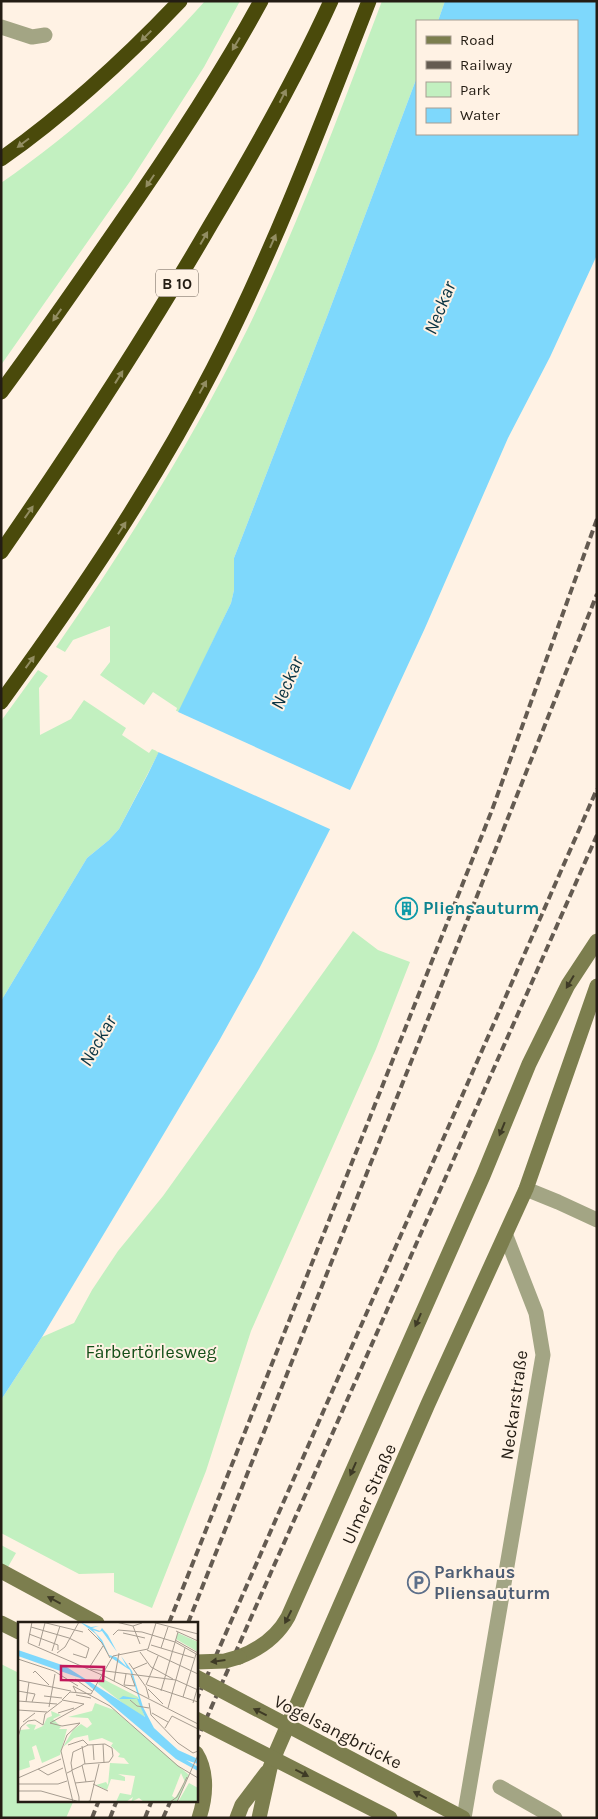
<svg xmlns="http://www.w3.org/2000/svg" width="598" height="1819" font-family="Karla,sans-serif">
<rect width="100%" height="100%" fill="#fff2e4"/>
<!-- green -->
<path fill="#c2f0c0" d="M205,1H240L204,67L131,180L1,365V183C76,131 144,69 205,1Z
M382,1H445L438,21H417V77L328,314L234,558V590L231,603L179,712L176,711L177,708L153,692L144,705L100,675L110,662V626L73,640L65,652L56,647C127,545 192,441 247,330C299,223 340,112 382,1Z
M38,670L48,676L39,688L40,735L71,719L84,700L126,728L122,735L149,753L152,749L159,752L119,829L109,840L87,858L1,1001V721Z
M353,931L378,950L410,962L376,1049L251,1331L206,1471L152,1608L114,1592V1573L79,1574L1,1533V1400L42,1337L74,1323L92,1290L118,1251L163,1196Z
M1,1545L16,1553L1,1579Z
M1,1664L19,1673V1800H74L66,1818H1Z"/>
<!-- water -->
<path fill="#7ed8fc" d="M445,1H597V255L550,357L508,438L425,628L352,786L259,969L219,1041L153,1152L42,1337L1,1400V1001L87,858L109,840L119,829L148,774L231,603L234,590V558L328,314L417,77V134H577V21H438Z"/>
<!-- pier -->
<path fill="#fff2e4" d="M176,711L352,791L332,830L156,751Z"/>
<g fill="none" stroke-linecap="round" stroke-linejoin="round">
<!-- street -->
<path stroke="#a3a584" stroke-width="15" d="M1,27L32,37L45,35
M526,1189L558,1202L597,1220
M500,1787L555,1818
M464,1818L543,1355L536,1313L506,1236"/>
<!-- secondary -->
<path stroke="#7c7e4e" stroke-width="15" d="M1,1571L97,1623
M1,1623L19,1632
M239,1657C260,1649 277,1637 288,1617L483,1176L529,1064L568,985L597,941
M196,1753C208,1772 206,1797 199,1818
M237,1818L242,1805L267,1772
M259,1818L270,1768L277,1750L428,1404L526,1189L597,986"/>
<!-- highway -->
<path stroke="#4a4a0b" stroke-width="15" d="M1,159C66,113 125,59 180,1
M1,392C41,338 79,283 117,228C168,155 218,80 261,1
M1,552C75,445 146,336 211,224C254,152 296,78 331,1
M1,702C79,595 153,486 213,369C274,250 321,125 369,1"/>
<!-- rail -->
<path stroke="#645b51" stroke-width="4" stroke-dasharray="8 4" stroke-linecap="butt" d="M169,1623L492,810L597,519
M188,1623L597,594
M196,1701L597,789
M196,1742L597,835
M92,1818L99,1800
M110,1818L117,1800
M145,1818L152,1800
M163,1818L171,1800"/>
<!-- secondary-bridge -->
<path stroke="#7c7e4e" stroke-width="15" d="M196,1662L225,1661L239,1657
M196,1677L463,1818
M196,1719L390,1818"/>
</g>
<!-- one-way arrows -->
<defs><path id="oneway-solid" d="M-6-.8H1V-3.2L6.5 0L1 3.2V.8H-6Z" transform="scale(1.25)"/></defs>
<g fill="#928d62">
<use href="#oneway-solid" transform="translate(146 36) rotate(135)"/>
<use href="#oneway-solid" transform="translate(236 44) rotate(121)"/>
<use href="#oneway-solid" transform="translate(283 96) rotate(-63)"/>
<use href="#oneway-solid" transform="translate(23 143) rotate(143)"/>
<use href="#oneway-solid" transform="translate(150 181) rotate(124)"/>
<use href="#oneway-solid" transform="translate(204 238) rotate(-60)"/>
<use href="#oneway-solid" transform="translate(273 241) rotate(-66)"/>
<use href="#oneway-solid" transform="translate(57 315) rotate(125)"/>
<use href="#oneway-solid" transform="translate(119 377) rotate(-58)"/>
<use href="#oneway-solid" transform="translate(203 387) rotate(-61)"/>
<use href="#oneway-solid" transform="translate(29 512) rotate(-55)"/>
<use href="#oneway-solid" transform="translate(122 528) rotate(-57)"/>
<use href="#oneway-solid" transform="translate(30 662) rotate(-54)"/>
</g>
<g fill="#3e3a25">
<use href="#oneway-solid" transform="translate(570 982) rotate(121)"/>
<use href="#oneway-solid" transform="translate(502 1129) rotate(112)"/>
<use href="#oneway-solid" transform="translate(418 1320) rotate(114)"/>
<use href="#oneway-solid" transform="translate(353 1469) rotate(114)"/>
<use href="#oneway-solid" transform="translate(54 1600) rotate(-152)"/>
<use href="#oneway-solid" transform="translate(288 1617) rotate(117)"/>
<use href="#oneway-solid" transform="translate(218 1661) rotate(173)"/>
<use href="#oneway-solid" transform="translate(260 1712) rotate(-153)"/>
<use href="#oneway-solid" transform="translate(302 1773) rotate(27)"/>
<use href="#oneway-solid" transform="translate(420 1795) rotate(-153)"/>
</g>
<!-- icons -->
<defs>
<symbol id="building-ring" viewBox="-11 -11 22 22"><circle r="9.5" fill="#fff2e4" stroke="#0f9aa8" stroke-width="1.5"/><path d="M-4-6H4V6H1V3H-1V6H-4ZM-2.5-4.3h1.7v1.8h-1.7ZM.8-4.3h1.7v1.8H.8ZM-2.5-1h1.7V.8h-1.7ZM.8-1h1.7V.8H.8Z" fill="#0f9aa8"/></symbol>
<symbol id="parking-ring" viewBox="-11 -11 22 22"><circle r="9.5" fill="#fff2e4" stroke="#5c6f8a" stroke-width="1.5"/><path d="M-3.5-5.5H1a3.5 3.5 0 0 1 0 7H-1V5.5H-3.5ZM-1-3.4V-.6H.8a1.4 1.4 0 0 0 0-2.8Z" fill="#5c6f8a"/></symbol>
</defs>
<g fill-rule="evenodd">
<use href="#building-ring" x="394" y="896" width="25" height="25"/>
<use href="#parking-ring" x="406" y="1570" width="25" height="25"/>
</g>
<g text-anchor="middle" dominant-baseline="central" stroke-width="4" stroke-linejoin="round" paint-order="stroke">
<!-- shield labels -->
<rect fill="#fff2e4" stroke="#665d52" stroke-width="1" x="156" y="269.5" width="42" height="27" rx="4"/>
<g font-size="16" font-weight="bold" fill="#241d14">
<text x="177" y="283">B 10</text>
</g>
<!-- culture labels -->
<g font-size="18" font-weight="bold" fill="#0d838f" stroke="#fff2e4" text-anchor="start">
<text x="423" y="908">Pliensauturm</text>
</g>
<!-- park labels -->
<g font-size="18" fill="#144e17" stroke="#fff2e4">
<text x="151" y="1352">Färbertörlesweg</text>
</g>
<!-- street labels -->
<g font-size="18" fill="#241d14" stroke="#fff2e4">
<text transform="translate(514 1405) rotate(-82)">Neckarstraße</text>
<text transform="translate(369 1494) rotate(-66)">Ulmer Straße</text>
<text transform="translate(338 1732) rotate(27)">Vogelsangbrücke</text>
</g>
<!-- service labels -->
<g font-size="18" font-weight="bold" fill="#4e5e75" stroke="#fff2e4" text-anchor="start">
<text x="434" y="1572">Parkhaus<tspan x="434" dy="21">Pliensauturm</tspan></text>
</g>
<!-- water labels -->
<g font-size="19" font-style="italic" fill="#0a3443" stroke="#fff2e4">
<text transform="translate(440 308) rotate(-68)">Neckar</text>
<text transform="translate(287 683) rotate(-67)">Neckar</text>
<text transform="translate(98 1041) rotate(-60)">Neckar</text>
</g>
</g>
<!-- overview -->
<g transform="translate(18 1622)">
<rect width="180" height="180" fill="#fff2e4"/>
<path d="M160,11L180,20V30L158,17ZM83,56L120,75L128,99L80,62ZM77,81L96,88L171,153L159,180H126L121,176L113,180L115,175L108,180H98L102,171L113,173L117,154L100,152L107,155V159L93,157L89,168L78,163L88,160L90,163L92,141L111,142L106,136L100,135L102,132L93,124L95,121L84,116L71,119L70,113L56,116L45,125L55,108L63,102L69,106L74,102L70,96L50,95L74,89ZM163,151L167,160L157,176L154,174ZM33,89L43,93L35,97L43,105L41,107H49L42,133L24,141L18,123L14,125L17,137L11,139L12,145L0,149L2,108L12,107L8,103L11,102L18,103L16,108L25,104L29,96L34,94ZM171,161L180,166V180H160Z" fill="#c2f0c0" fill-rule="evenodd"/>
<path d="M62,0L73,5L81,4L74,6L82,9L84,6L90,13L99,30L84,9L81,10L75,8L84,18L91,33L98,35L109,45L103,34L114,49L125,85L136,106L160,128L180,137V142L168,138L180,145V149L158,137L62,56L0,34V28L47,44L127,95L119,77H101L105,74L121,77L112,48L92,35L78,12Z" fill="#7ed8fc"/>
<path fill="none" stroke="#a79d91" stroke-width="1" d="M14,0L10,21L84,53L180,102M24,0L65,10M98,0L115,4L124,1M134,0L180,12M115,4L122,22M13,5L51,16L71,26L68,36L55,32M70,7L84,21L92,36M158,9L180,19M105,11L127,16M11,12L40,23V28M95,13L100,8L124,10L157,20L180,33M157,18L180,31M133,23L176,36M21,24L27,1M143,26L150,5M129,28L180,52M34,29L42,4M122,30L133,45L155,57M39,31L47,25L61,0M0,37L36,49L60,64M111,41L128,65L131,76M162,43L167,26M71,46L85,24M72,47L158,58L180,68M115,47L129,41M15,51L17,49L31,63M108,52L106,63L117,64L113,53M57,57L74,69M0,58L53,69M96,59L101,31M128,63L140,34M129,63L180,80M130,67L145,82M0,69L17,72L14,80M143,69L160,10M58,70L55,64L92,84L160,144L180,156M58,73L73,76M26,74L44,76M165,75L178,32M112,78L119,84L131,86M0,79L39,82M8,80L11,60M131,81L133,93L160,121L175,131L180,129M175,81L180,64M66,82L44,78L52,70L73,72L95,34L130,27L138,1M31,85L37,52M150,86L162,43M0,88L29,90M40,91L56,86M134,91L150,100M5,100L17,91M147,106L154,94L180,107M0,115L3,105L10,99L17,98L25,103L27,92L44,79M85,122L86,141M50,123L65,118L70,123M75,123L76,138M64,124L67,142M64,143L68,160M20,147L30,153L45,146M49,151L53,149L54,148L63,144L66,142L91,140L95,134L94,126L87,122L70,123L55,130L53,141L54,147V149L61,175V180M0,156L43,137M57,161L76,159M0,162H40L49,159M75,162L90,169M0,169H23L62,180M55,180L43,129L49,113L62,101L44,104L32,101L66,82M68,180L72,179L81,142M152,180L159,175L169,155M159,180L180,133"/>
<path fill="#c2185b" fill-opacity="0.15" stroke="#c2185b" stroke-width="2.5" d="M43,44L86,45L85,59L43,58Z"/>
<rect width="180" height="180" fill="none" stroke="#241d14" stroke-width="2.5"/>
</g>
<!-- border -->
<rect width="598" height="1819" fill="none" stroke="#241d14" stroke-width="5"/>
<!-- legend -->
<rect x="416" y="20" width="162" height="115" fill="#fff2e4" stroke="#a79d91"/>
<rect x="426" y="36" width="25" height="8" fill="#7c7e4e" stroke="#a79d91"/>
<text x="460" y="45" font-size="15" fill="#241d14">Road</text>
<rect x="426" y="61" width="25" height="8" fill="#645b51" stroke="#a79d91"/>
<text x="460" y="70" font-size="15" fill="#241d14">Railway</text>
<rect x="426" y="82" width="25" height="15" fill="#c2f0c0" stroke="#a79d91"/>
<text x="460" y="95" font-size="15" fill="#241d14">Park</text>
<rect x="426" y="108" width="25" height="15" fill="#7ed8fc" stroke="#a79d91"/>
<text x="460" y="120" font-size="15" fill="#241d14">Water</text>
</svg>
